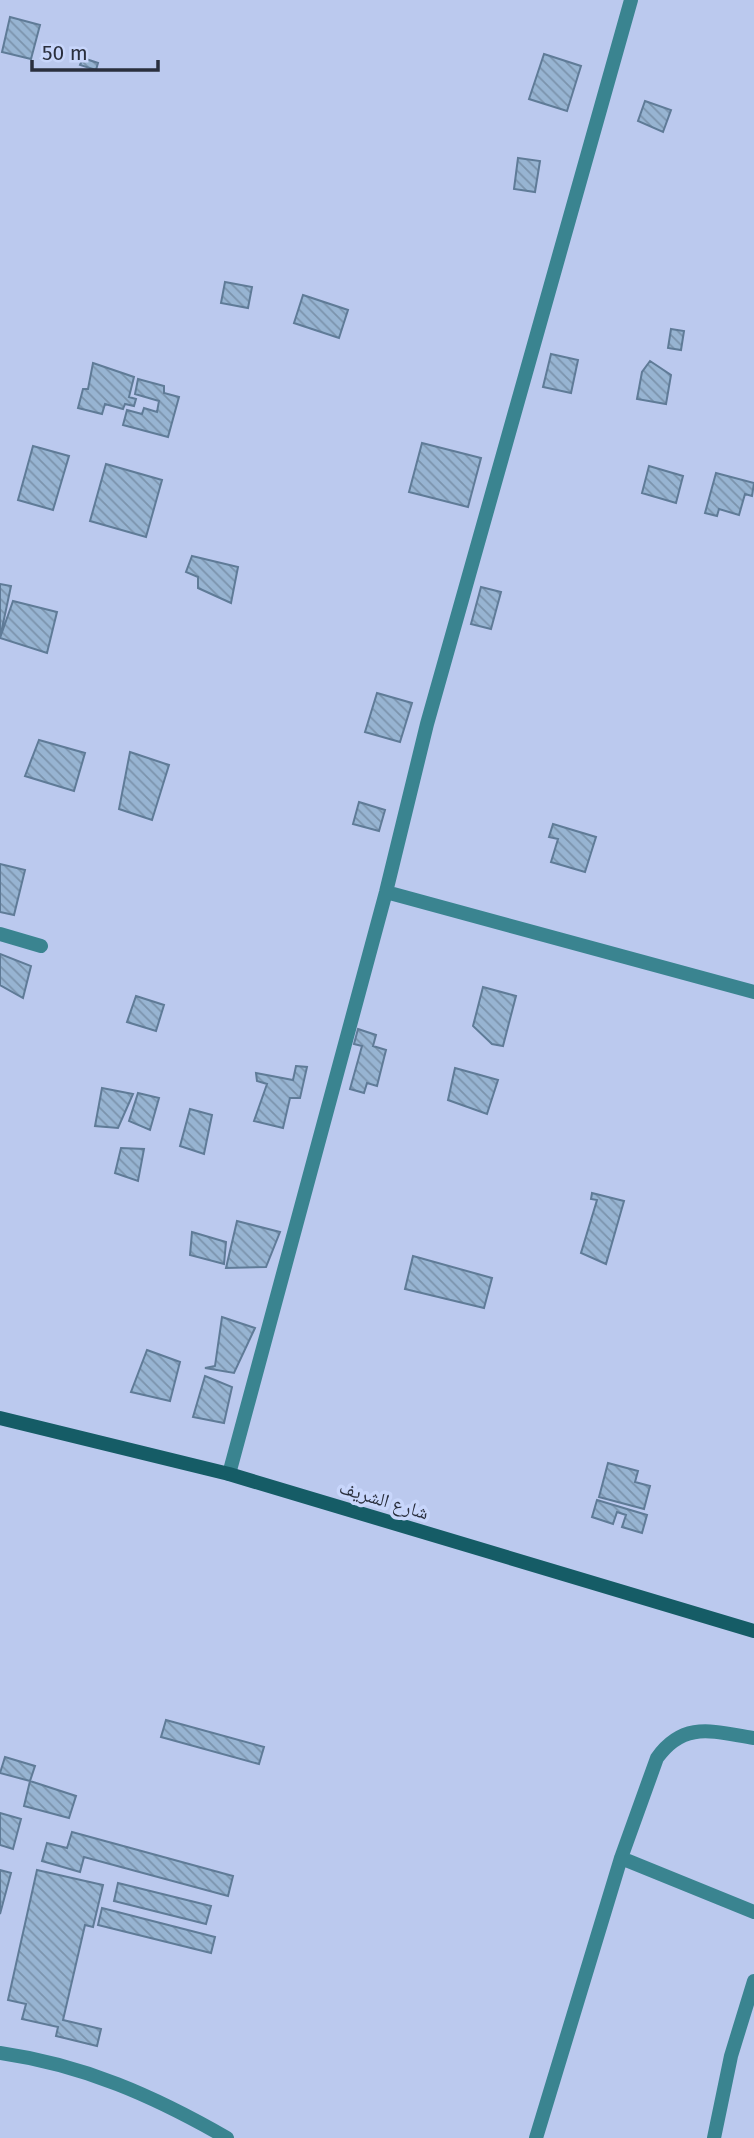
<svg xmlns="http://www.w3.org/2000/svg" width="754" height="2138" font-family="'Fira Sans','Noto Naskh Arabic',sans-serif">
<defs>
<pattern id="building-back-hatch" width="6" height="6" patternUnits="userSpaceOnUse" patternTransform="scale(1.75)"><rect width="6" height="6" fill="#97b4d2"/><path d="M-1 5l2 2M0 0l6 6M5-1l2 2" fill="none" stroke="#7b93ac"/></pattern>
</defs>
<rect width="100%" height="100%" fill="#bbc9ee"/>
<!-- building -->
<path fill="url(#building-back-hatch)" stroke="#5f7b97" stroke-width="2" d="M10,17L40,25L31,59L2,52Z
M544,54L581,66L567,111L529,99Z
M83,58L98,63L96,70L80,65Z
M645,101L671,110L663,132L638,121Z
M518,158L540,161L535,192L514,189Z
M225,282L252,287L248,308L221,303Z
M303,295L348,310L339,338L294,323Z
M671,329L684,331L681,350L668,348Z
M551,354L578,360L571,393L543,387Z
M650,361L671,375L666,404L637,399L642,372Z
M93,363L134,377L129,397L136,399L134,406L125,404L123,409L105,404L102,414L78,408L83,389H88Z
M138,379L164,386V393L179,397L168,437L123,425L127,410L142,414L144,408L157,412L159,401L135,394Z
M422,443L481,458L468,507L409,492Z
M33,446L69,456L53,510L18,500Z
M106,464L162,480L146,537L90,521Z
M649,466L683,476L676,503L642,493Z
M716,473L754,483L752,496L745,494L739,515L719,509L717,516L705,513Z
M192,556L238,567L231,603L198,588V577L186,572Z
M0,584L11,586L0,638Z
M481,587L501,592L491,629L471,624Z
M13,601L57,612L47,653L0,638Z
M377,693L412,703L400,742L365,732Z
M39,740L85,753L74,791L25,776Z
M130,752L169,765L152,820L119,809Z
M359,802L385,810L379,831L353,824Z
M553,824L596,837L585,872L551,862L558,839L549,837Z
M0,864L25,870L14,915L0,912Z
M0,954L31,966L23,998L0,985Z
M483,987L516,996L503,1046L492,1044L473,1026Z
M136,996L164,1005L156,1031L127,1022Z
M358,1029L376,1035L373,1046L386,1050L377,1086L367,1083L364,1093L350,1089L362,1046L354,1044Z
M296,1066L307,1067L300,1098H290L283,1128L254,1121L267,1084L257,1081L256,1073L293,1080Z
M455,1068L498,1080L487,1114L448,1100Z
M102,1088L133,1094L118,1128L95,1126Z
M138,1093L159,1098L150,1130L129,1121Z
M190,1109L212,1115L204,1154L180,1146Z
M121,1148L144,1149L138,1181L115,1173Z
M592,1193L624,1201L606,1264L581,1253L597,1200L591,1199Z
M237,1221L280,1232L266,1267L226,1268Z
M192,1232L226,1242L224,1264L190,1255Z
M413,1256L492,1278L484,1308L405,1289Z
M222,1317L255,1328L234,1373L205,1368L215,1366Z
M147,1350L180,1362L170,1401L131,1392Z
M205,1376L232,1387L224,1423L193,1417Z
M608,1463L638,1471L635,1482L650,1486L644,1509L599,1497Z
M597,1500L647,1515L642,1533L622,1527L626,1515L617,1512L613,1524L592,1517Z
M166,1720L264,1747L259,1764L161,1737Z
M5,1757L35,1766L30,1781L0,1773Z
M30,1781L76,1796L69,1818L24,1806Z
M0,1813L21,1819L13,1849L0,1845Z
M72,1832L233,1876L228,1896L84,1857L80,1872L42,1861L47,1843L67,1848Z
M0,1870L11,1873L0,1914Z
M37,1870L103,1885L93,1927L85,1925L63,2020L101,2029L97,2046L56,2036L58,2027L22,2019L26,2004L8,2000Z
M118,1883L211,1906L206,1924L114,1901Z
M102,1908L215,1937L211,1953L98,1925Z"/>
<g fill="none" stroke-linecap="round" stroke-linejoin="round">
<!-- minor -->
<path stroke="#3a8490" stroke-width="14" d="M386,892L754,992
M0,934L41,946
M229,1474L386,892L427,724L631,0
M621,1858L754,1912
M0,2053C84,2065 154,2096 227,2138
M536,2138L621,1858L657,1758C684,1720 714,1732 754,1738
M714,2138L731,2056L754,1981"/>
<!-- secondary -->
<path stroke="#155c66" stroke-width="14" d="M0,1418L229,1474L754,1631"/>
</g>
<g text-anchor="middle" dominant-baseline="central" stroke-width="7" stroke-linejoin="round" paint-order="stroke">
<!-- street labels -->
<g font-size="19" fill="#2a2f3d" stroke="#c8d6fb">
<text transform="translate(384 1500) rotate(17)">شارع الشريف</text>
</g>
</g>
<!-- scale -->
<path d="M32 60v10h126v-10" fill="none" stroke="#2a2f3d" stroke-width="3.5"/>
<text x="42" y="60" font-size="21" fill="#2a2f3d" stroke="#c8d6fb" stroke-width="5" paint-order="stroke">50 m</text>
</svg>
